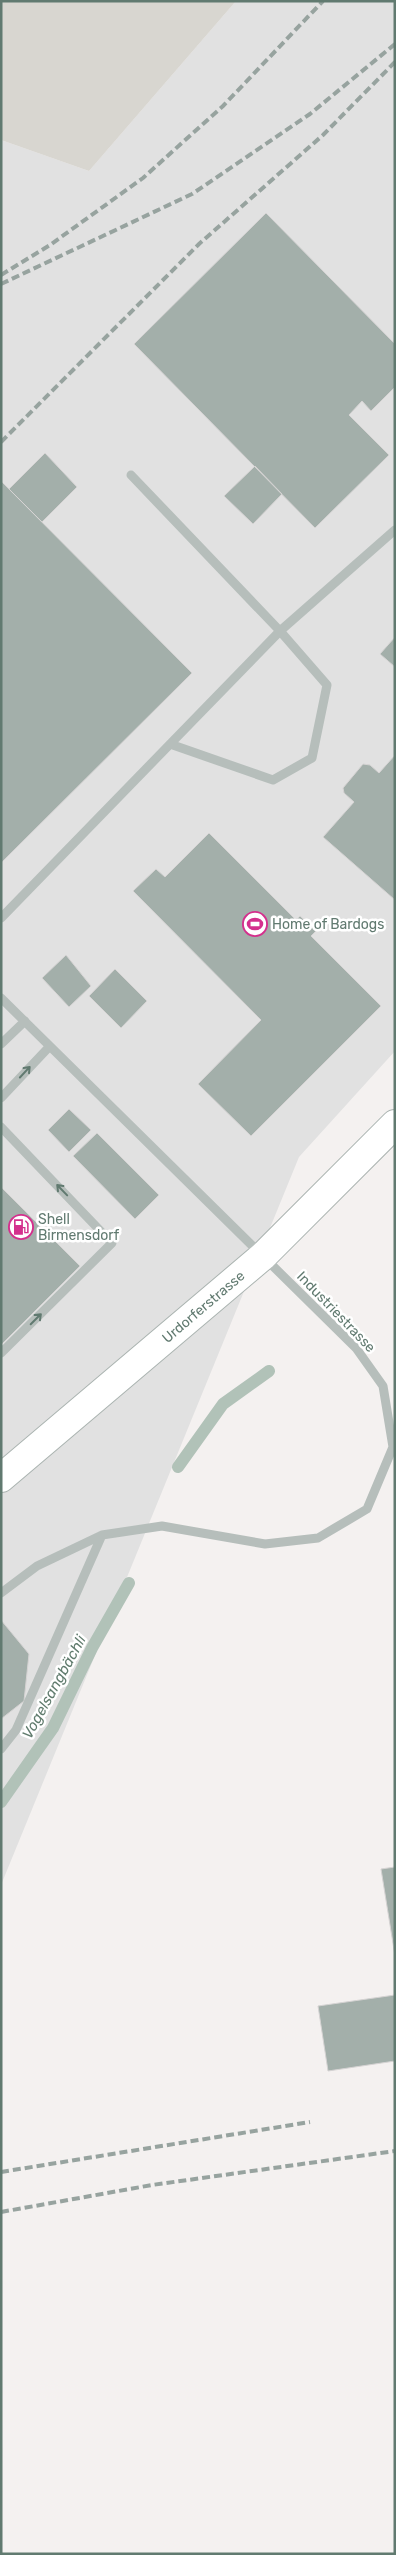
<svg xmlns="http://www.w3.org/2000/svg" width="396" height="2555" font-family="Rubik,sans-serif">
<rect width="100%" height="100%" fill="#f4f1f0"/>
<!-- built -->
<path fill="#e1e1e1" d="M236,1H395V1051L299,1157L1,1885V140L89,171Z"/>
<!-- green -->
<path fill="#d8d6d0" d="M1,1H236L89,171L1,140Z"/>
<g fill="none" stroke-linecap="round" stroke-linejoin="round">
<!-- stream -->
<path stroke="#b1c2b8" stroke-width="12" d="M178,1467L223,1404L269,1371
M1,1802L53,1728L92,1648L129,1583"/>
</g>
<!-- building -->
<path fill="#a3afaa" stroke="#d5d3d3" d="M266,213L395,344V387L371,411L362,401L349,415L389,455L315,528L134,344Z
M45,453L77,487L42,522L9,489Z
M255,466L282,494L253,524L224,496Z
M1,481L192,673L1,863Z
M395,637V667L380,654Z
M395,755V900L323,837L354,802L344,793L343,788L363,764L370,765L379,773Z
M209,833L296,920L300,916L316,931L311,936L381,1006L251,1136L198,1084L261,1020L133,891L156,869L165,877Z
M66,955L91,986L69,1007L42,978Z
M115,969L147,1001L121,1028L89,996Z
M69,1109L91,1130L69,1152L48,1130Z
M97,1133L159,1195L135,1219L73,1156Z
M1,1187L80,1266L1,1345Z
M1,1620L29,1654L24,1701L1,1719Z
M395,1867V1956L381,1869Z
M395,1995V2061L328,2071L318,2006Z"/>
<g fill="none" stroke-linecap="round" stroke-linejoin="round">
<defs>
<g id="major">
<path id="s1" d="M1,1478L263,1256L395,1124"/>
</g>
</defs>
<!-- major casing -->
<use href="#major" stroke="#aab3b0" stroke-width="30"/>
<!-- minor -->
<path stroke="#b6bebb" stroke-width="9" d="M131,475L280,631L327,685L312,758L273,780L170,744
M1,918L280,631L395,530
M1,998L356,1348L383,1386L393,1447L367,1509L318,1538L265,1544L162,1526L102,1535L37,1566L1,1593
M1,1044L25,1021
M1,1098L49,1047
M1,1127L112,1243L1,1353
M1,1749L16,1730L102,1535"/>
<!-- major -->
<use href="#major" stroke="#fff" stroke-width="28"/>
<!-- rail -->
<path stroke="#97a39f" stroke-width="4" stroke-dasharray="8 4" stroke-linecap="butt" d="M1,275L50,245L143,178L223,106L323,1
M1,284L192,194L310,114L395,44
M1,442L199,244L323,135L395,62
M1,2172L310,2122
M1,2212L152,2185L395,2151"/>
</g>
<!-- one-way arrows -->
<defs><path id="oneway-shaft" d="M-6 0H5M1.5-3L5.5 0L1.5 3" fill="none" stroke-width="1.6" stroke-linecap="round" stroke-linejoin="round" transform="scale(1.25)"/></defs>
<g stroke="#617a70">
<use href="#oneway-shaft" transform="translate(25 1072) rotate(-47)"/>
<use href="#oneway-shaft" transform="translate(62 1190) rotate(-134)"/>
<use href="#oneway-shaft" transform="translate(36 1319) rotate(-45)"/>
</g>
<!-- icons -->
<defs>
<symbol id="stadium-ring" viewBox="-11 -11 22 22"><circle r="9.5" fill="#fff" stroke="#d4308d" stroke-width="1.5"/><path d="M0-5a6.5 5 0 1 0 0 10a6.5 5 0 1 0 0-10ZM-3.5-1.8h7v3.6h-7Z" fill="#d4308d"/></symbol>
<symbol id="fuel-ring" viewBox="-11 -11 22 22"><circle r="9.5" fill="#fff" stroke="#d4308d" stroke-width="1.5"/><path d="M-5.5-6h7V0h2V4h1.3V-2.5L3-4.5l.8-.8L6-3V5H2.5V1h-1V6h-7ZM-4.2-4.7v3.2H.2V-4.7Z" fill="#d4308d"/></symbol>
</defs>
<g fill-rule="evenodd">
<use href="#stadium-ring" x="241" y="910" width="28" height="28"/>
<use href="#fuel-ring" x="7" y="1213" width="28" height="28"/>
</g>
<g text-anchor="middle" dominant-baseline="central" stroke-width="5" stroke-linejoin="round" paint-order="stroke">
<!-- poi labels -->
<g font-size="14" fill="#617a70" stroke="#fff" text-anchor="start">
<text x="272" y="924">Home of Bardogs</text>
<text x="38" y="1219">Shell<tspan x="38" dy="16">Birmensdorf</tspan></text>
</g>
<!-- street labels -->
<g font-size="14" fill="#617a70" stroke="#fff">
<text stroke="none"><textPath href="#s1" startOffset="265">Urdorferstrasse</textPath></text>
<text transform="translate(336 1312) rotate(46)">Industriestrasse</text>
</g>
<!-- water labels -->
<g font-size="15" font-style="italic" fill="#617c6e" stroke="#fff">
<text transform="translate(54 1687) rotate(-61)">Vogelsangbächli</text>
</g>
</g>
<!-- border -->
<rect width="396" height="2555" fill="none" stroke="#617a70" stroke-width="5"/>
</svg>
